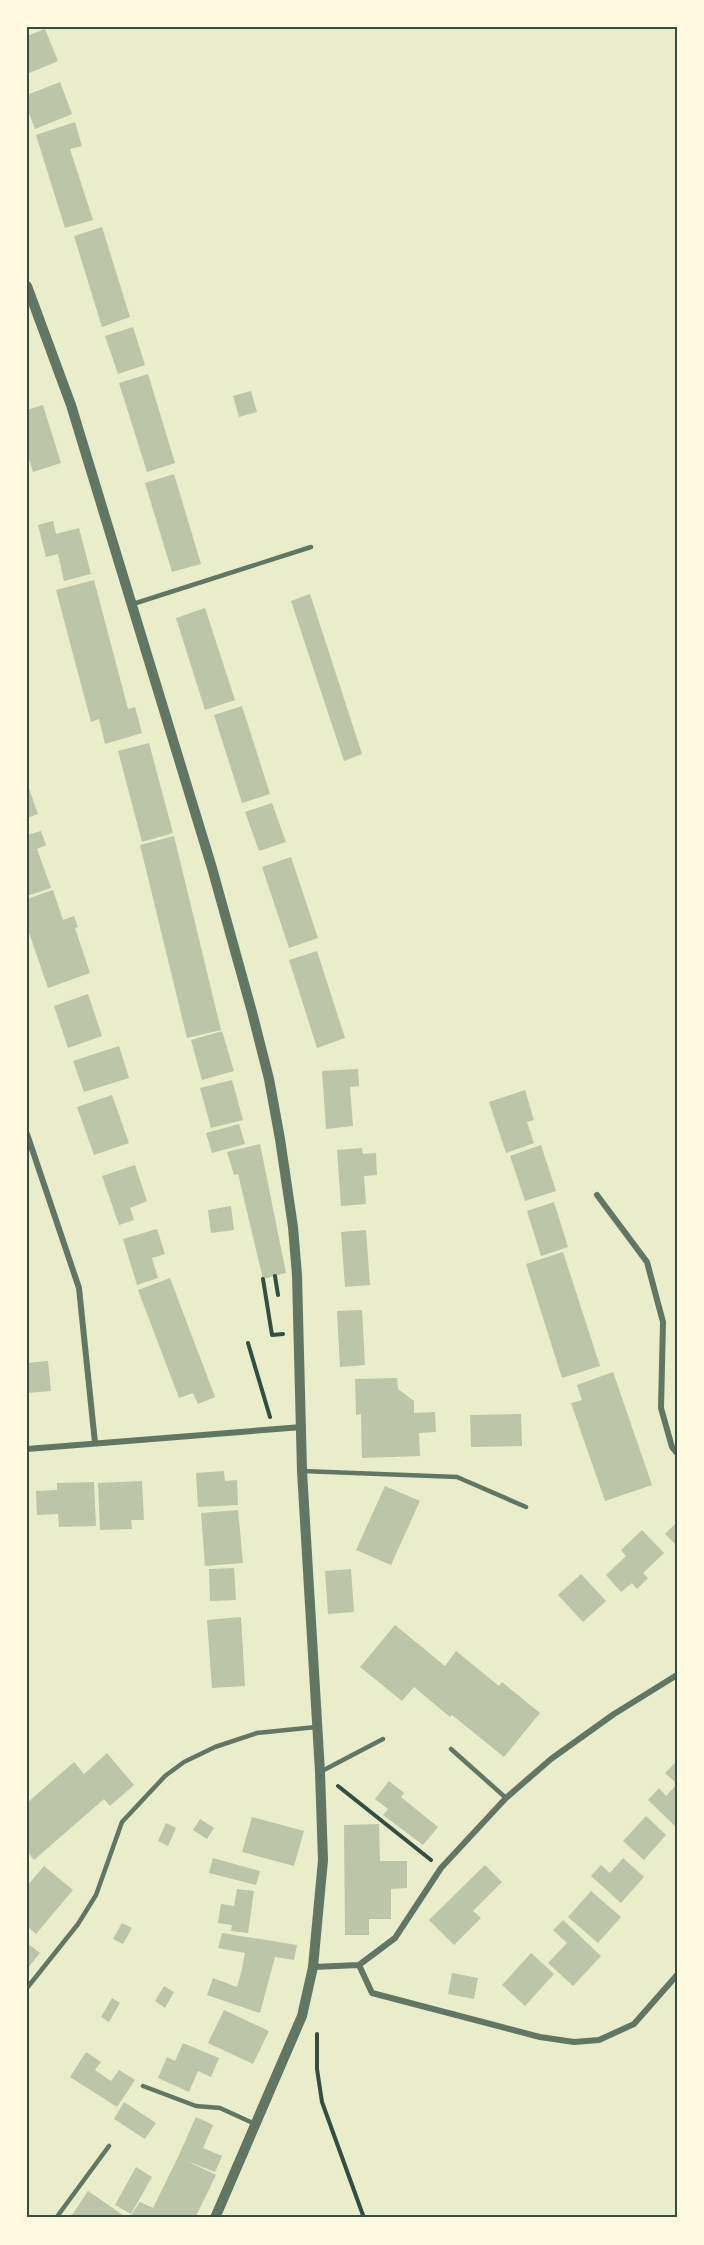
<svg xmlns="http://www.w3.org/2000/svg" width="704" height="2245" font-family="'Alegreya Sans',sans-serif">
<rect width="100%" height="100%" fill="#e9edc9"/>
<!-- building -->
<path fill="#bcc5a7" d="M45,29L58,61L27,74V36Z
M60,82L72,114L35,129L27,108V95Z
M75,122L82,146L70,149L93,220L65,228L36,135Z
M102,227L130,317L102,327L74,236Z
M133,327L145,365L118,374L105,336Z
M148,374L175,463L147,472L119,383Z
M251,391L257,412L239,417L233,396Z
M43,405L61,463L33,472L27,453V410Z
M174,474L201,564L172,572L145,483Z
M53,521L56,534L79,528L91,574L64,581L58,554L46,557L38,525Z
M94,580L128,709L135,707L142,733L105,744L99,719L91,722L56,590Z
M310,594L362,754L344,761L291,601Z
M205,608L235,700L205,710L176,618Z
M242,706L270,794L242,803L214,715Z
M149,743L173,833L142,842L118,751Z
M27,783L38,814L27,818Z
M272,803L286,842L259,851L245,812Z
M41,831L46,845L37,849L51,888L27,896V835Z
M174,836L221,1030L187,1038L140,845Z
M291,857L318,938L289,948L262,867Z
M53,890L63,920L74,916L78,927L75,928L90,973L48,988L27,927V899Z
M317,951L345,1038L317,1048L289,960Z
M88,994L102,1036L68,1048L54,1006Z
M222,1031L234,1071L202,1080L191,1040Z
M119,1046L129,1078L84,1092L73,1061Z
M358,1069L359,1086L350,1087L353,1126L326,1129L322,1071Z
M232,1080L243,1120L211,1128L200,1088Z
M525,1090L534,1120L527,1122L534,1143L506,1153L489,1102Z
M112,1095L129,1143L94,1155L77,1107Z
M239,1124L245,1144L212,1153L206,1133Z
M260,1144L286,1273L263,1279L238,1174L234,1175L227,1152Z
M541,1145L556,1191L525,1201L510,1156Z
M362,1148L363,1154L376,1153L377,1175L364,1176L366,1204L341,1206L337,1150Z
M135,1165L147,1201L130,1208L134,1220L119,1225L102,1176Z
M554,1202L568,1247L541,1256L527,1211Z
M231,1206L234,1230L211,1233L208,1210Z
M157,1229L165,1254L152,1258L158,1278L137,1285L123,1239Z
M366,1230L370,1285L345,1287L341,1232Z
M563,1252L600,1366L562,1378L526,1264Z
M170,1278L215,1397L198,1404L193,1393L179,1398L138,1290Z
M362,1310L365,1365L340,1367L337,1311Z
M48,1361L51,1391L27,1393V1363Z
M613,1372L652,1485L605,1501L571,1403L582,1400L577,1385Z
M397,1378L398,1389L414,1401V1413L435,1412L436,1432L419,1433L420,1456L362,1458L361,1414L356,1415L355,1379Z
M521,1414L522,1446L471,1447L470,1415Z
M224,1471L225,1481L237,1480L238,1505L198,1507L196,1473Z
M142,1481L144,1520H131L132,1529L100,1530L98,1483Z
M94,1482L96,1526L59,1527L58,1514L37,1515L36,1491L57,1490V1483Z
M385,1486L420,1501L391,1565L356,1550Z
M238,1510L243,1563L205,1566L201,1513Z
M677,1522V1546L665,1534Z
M642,1530L664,1553L643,1573L648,1578L637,1589L632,1583L621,1592L606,1575L626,1556L621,1550Z
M234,1568L236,1600L210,1601L209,1569Z
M351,1569L354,1612L328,1614L325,1571Z
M581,1574L606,1601L583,1622L558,1595Z
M241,1617L245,1686L212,1688L207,1620Z
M395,1625L445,1666L456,1651L499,1686L502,1682L540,1713L504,1757L452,1715L450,1717L414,1687L402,1701L360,1667Z
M107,1753L134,1785L110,1806L104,1799L34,1860L27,1851V1803L74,1762L84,1774Z
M677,1761V1784L665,1773Z
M389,1781L404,1793L401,1797L438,1827L423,1845L383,1815L388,1809L375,1799Z
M677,1784V1824L675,1826L648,1800L659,1788L666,1796Z
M646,1816L666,1835L644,1860L623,1841Z
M252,1817L304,1831L294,1866L242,1852Z
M200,1819L214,1828L207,1839L193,1830Z
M166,1823L176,1828L168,1846L158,1841Z
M379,1824L380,1861H407V1888L391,1889V1919H369V1935H345L344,1825Z
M213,1858L260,1871L256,1885L209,1873Z
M623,1858L644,1877L621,1903L591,1876L601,1865L610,1873Z
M485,1865L502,1882L473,1911L481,1918L454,1945L429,1920Z
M44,1866L73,1890L36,1934L27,1926V1886Z
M237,1889L254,1891L248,1933L231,1931L232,1925L218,1923L221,1904L234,1906Z
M591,1891L621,1917L598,1943L568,1917Z
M563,1920L601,1956L573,1986L548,1963L567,1943L553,1930Z
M122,1923L132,1928L123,1944L113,1939Z
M222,1933L297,1945L294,1960L275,1957L260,2013L207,1995L213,1978L237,1987L241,1973L245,1953L218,1948Z
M27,1943L40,1953L27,1969Z
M531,1953L554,1974L525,2006L502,1985Z
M452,1973L478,1978L474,1999L448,1994Z
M164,1986L174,1992L165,2008L155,2001Z
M112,1998L120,2003L109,2022L101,2017Z
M224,2010L269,2031L253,2064L208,2043Z
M183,2043L219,2058L211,2077L198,2071L189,2092L158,2078L167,2057L175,2061Z
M86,2052L101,2062L95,2070L111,2081L119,2070L135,2080L117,2107L70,2077Z
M124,2102L156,2123L145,2139L114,2119Z
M196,2117L213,2125L203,2148L222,2156L215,2172L187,2161L216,2175L195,2218H129L140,2202L153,2208L178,2157Z
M136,2167L152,2177L131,2214L115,2205Z
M88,2191L107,2204L127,2218H70Z"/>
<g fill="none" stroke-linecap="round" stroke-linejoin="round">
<!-- path -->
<path stroke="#344e41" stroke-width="4" d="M275,1276L278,1295
M263,1279L272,1335L283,1334
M248,1343L270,1417
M338,1786L431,1860
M317,2034V2069L322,2102L364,2218"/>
<!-- service -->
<path stroke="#617663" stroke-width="4.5" d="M133,604L311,547
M302,1471L457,1477L526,1507
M451,1749L506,1798
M322,1771L383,1739
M27,1988L78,1924L96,1895L122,1822L165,1776L184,1762L215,1747L257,1733L316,1727
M143,2086L196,2106L220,2108L255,2124
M56,2218L109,2146"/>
<!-- minor -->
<path stroke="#617663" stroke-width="6" d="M27,1134L79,1288L95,1443
M597,1195L647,1262L663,1322L661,1408L672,1447L677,1453
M27,1449L302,1427
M359,1965L372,1993L540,2037L574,2042L599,2040L634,2024L677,1975
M313,1967L359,1965L395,1938L441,1868L506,1798L551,1759L614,1714L677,1675"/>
<!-- tertiary -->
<path stroke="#617663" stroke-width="10" d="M27,286L71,405L212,868L252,1012L269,1079L280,1139L293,1227L297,1275L302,1471L320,1772L323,1860L313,1967L302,2016L215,2218"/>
</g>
<!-- border -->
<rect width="704" height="2245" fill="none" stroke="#fefae0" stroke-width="57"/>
<rect x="28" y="28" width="648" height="2188" fill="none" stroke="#344e41" stroke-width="2"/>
</svg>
